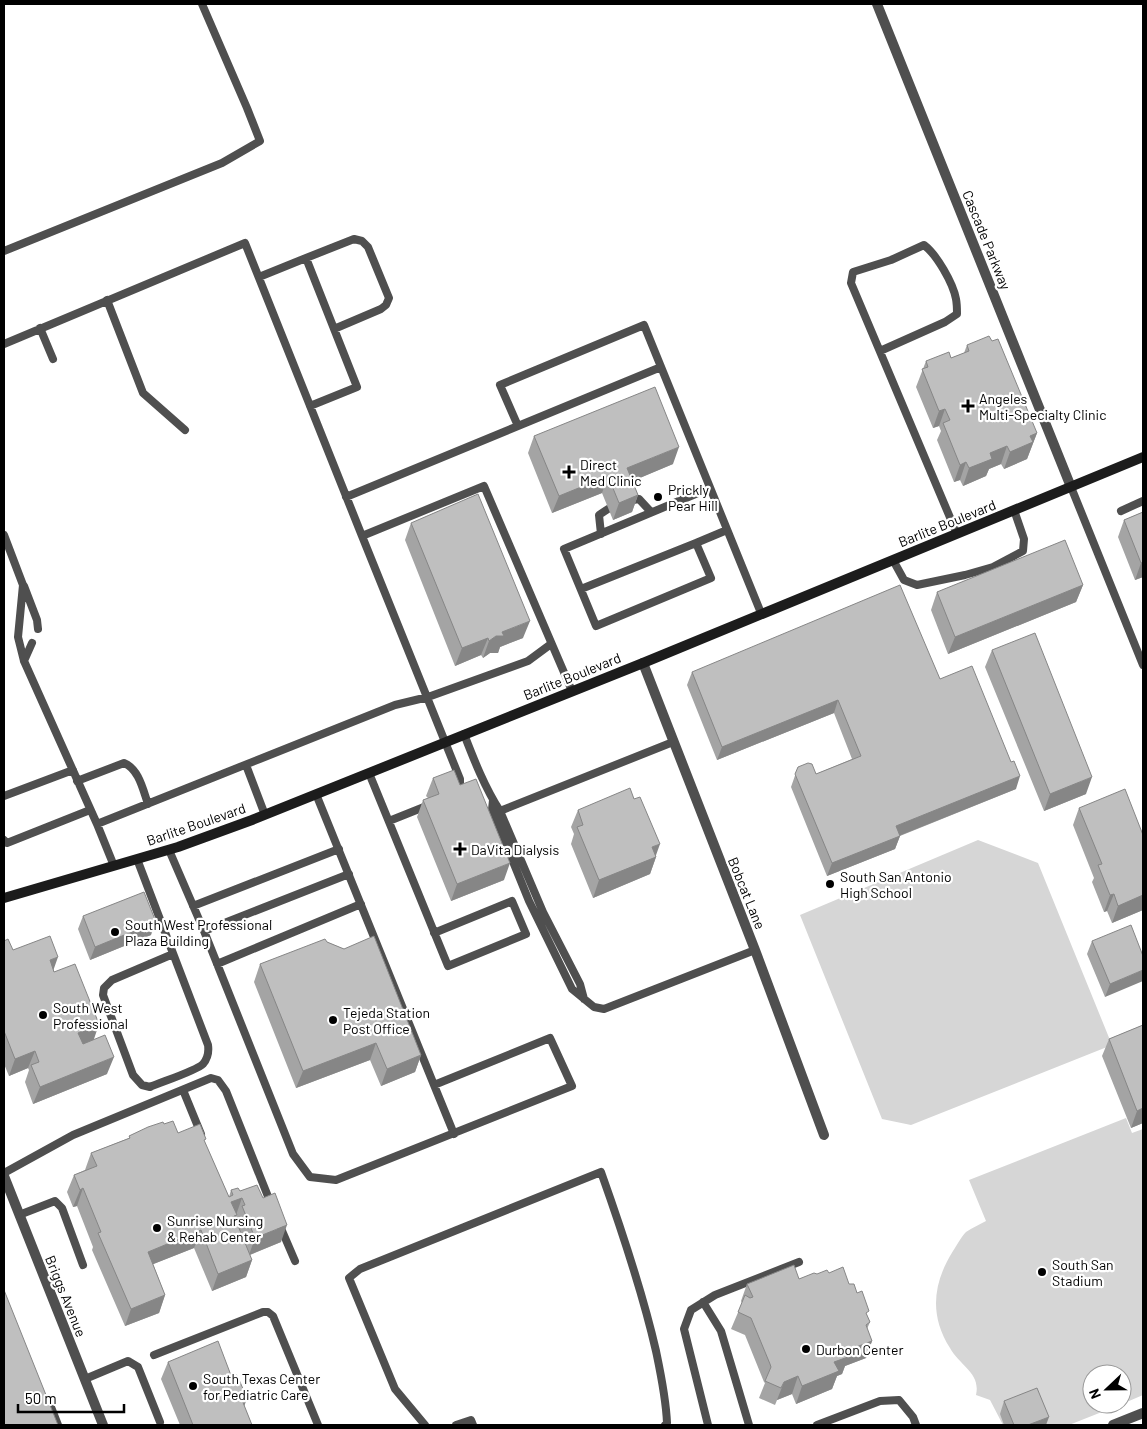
<svg xmlns="http://www.w3.org/2000/svg" width="1147" height="1429" font-family="Barlow,sans-serif">
<rect width="100%" height="100%" fill="#fff"/>
<!-- green -->
<path fill="#d6d6d6" d="M978,840L1038,863L1112,1045L911,1125L882,1119L800,915Z
M1126,1118L1132,1133L1143,1129V1395L1122,1404V1374H1092V1404H1122L1069,1425H1003L990,1400L976,1395C981,1373 960,1366 950,1348C929,1315 933,1283 953,1251C957,1245 961,1237 966,1232C972,1228 980,1224 986,1221L969,1180Z"/>
<g fill="none" stroke-linecap="round" stroke-linejoin="round">
<!-- lane -->
<path stroke="#4f4f4f" stroke-width="8" d="M4,251L222,163L260,141L247,108L202,4
M306,258L354,239L362,241L368,247L389,298L386,305L381,309L334,329
M259,277L306,258L357,387L310,406
M107,300L143,393L185,430
M40,328L53,359
M4,344L245,243L362,536
M880,351L945,322L957,314C957,310 957,304 956,299C953,283 937,255 924,245L891,260L853,272L851,283L957,534
M661,367L518,426L500,385L644,325L761,613
M1071,487L1143,665
M710,488L564,549L596,626L711,578L696,543L727,530
M346,497L518,426
M627,501L639,499L651,512
M1121,511L1143,501
M601,534L599,515L608,509
M4,535L23,585L18,637L24,661L97,824L395,705L428,697L528,661L551,644
M893,560L904,580L917,585L965,575L993,567L1023,551L1024,539L1014,510
M24,586L37,620L38,629
M581,589L696,543
M24,661L32,643
M464,734C474,760 485,788 500,811L543,912L580,984L584,999
M246,765L265,815
M369,773L448,966L526,934L512,901L434,933
M77,781L124,763C139,769 143,790 148,804
M457,793L460,786V779L362,536L484,486L572,691
M4,796L73,770
M493,800L492,810L529,901L572,989L594,1007L604,1009L755,950
M500,811L673,742
M389,821L429,805
M97,824L114,866
M4,840L7,843L90,810
M169,850L204,931L293,1154L310,1177L336,1180L572,1086L550,1038L434,1085L316,794
M137,859L208,1045C209,1052 208,1058 203,1064C196,1071 161,1082 150,1087L142,1085L133,1075L103,995L104,988L112,980L173,954
M193,906L339,849
M204,931L349,874
M217,964L361,904
M434,1085L454,1134
M183,1090L201,1134
M4,1173L73,1135L211,1078L218,1080L226,1091L271,1204
M19,1215L55,1201L62,1208L83,1265
M280,1226L295,1261
M703,1302L721,1331L749,1425
M154,1355L263,1312H268L273,1316L318,1425
M85,1379L128,1361L138,1367L160,1422
M49,1402L58,1425
M425,1425L395,1389L349,1278L360,1269L601,1172C622,1231 642,1290 656,1351C661,1375 666,1398 667,1423L665,1425
M456,1425L471,1420L473,1425
M708,1425L684,1329L691,1310L715,1295L799,1262
M817,1425L880,1401L899,1400L913,1417L916,1425"/>
<!-- street -->
<path stroke="#4f4f4f" stroke-width="10" d="M877,4L1071,487
M643,663L755,950L824,1135
M4,1176L103,1425
M1113,1425L1143,1413"/>
<!-- secondary -->
<path stroke="#1c1c1c" stroke-width="10" d="M4,898L178,847L252,820L643,663L1143,457"/>
</g>
<!-- wall -->
<path fill="#a4a4a4" d="M967,345L1037,433L1027,459L1004,469L1001,464L989,469L986,476L963,486L960,480L954,482L937,440L941,431L939,426L933,428L916,387L926,361L951,358L964,353Z
M534,436L673,464L632,481L638,495L632,512L613,520L602,493L552,513L528,453Z
M1143,512V577L1135,580L1118,537L1124,520Z
M411,523L523,638L500,647L498,653H490L483,658L481,655L455,666L405,540Z
M1083,585L1076,602L948,654L931,610L937,592Z
M992,650L1086,794L1044,811L985,667Z
M692,672L940,679L1016,789L900,836L895,849L827,876L791,787L798,767L816,774L852,759L834,713L717,760L687,685Z
M433,778L460,785L504,880L451,901L417,817L423,800L428,798L426,796Z
M1079,808L1143,835V910L1112,923L1107,911L1104,912L1092,882L1094,878L1073,825Z
M578,810L656,855V857L650,874L593,898L571,844L574,834L571,827Z
M83,916L151,935L90,960L78,929Z
M4,941L13,950L53,970L93,1040L107,1074L33,1104L25,1082L29,1070L28,1068L9,1076L4,1064Z
M1092,941L1143,956L1105,997L1087,954Z
M327,942L344,949L421,1055L415,1072L381,1086L370,1060L296,1088L254,982L260,964Z
M1143,1025V1123L1131,1128L1102,1056L1109,1039Z
M164,1124L178,1133L205,1143L229,1197L231,1190L240,1191L281,1242L250,1255L252,1260L246,1277L212,1291L194,1248L153,1264L165,1295L159,1313L125,1326L92,1250L93,1247L77,1206L73,1207L67,1192L74,1175L85,1170L91,1153L129,1138V1136Z
M829,1273L849,1284L857,1293L870,1322L867,1329L872,1341L866,1358L845,1366L842,1374L837,1376L832,1389L796,1404L792,1394L777,1400L775,1405L759,1398L765,1383L764,1382L745,1335L731,1329L742,1303L741,1301L747,1284L799,1279L817,1274Z
M168,1362L244,1406L252,1425H180L161,1379Z
M1004,1401L1046,1425H1004L1000,1414Z"/>
<!-- shaded-wall -->
<path fill="#868686" d="M945,409L939,426L933,428L939,411Z
M1037,433L1027,459L1004,469L1010,452L1030,436Z
M1007,446L1001,464L989,469L986,476L963,486L969,468L990,453Z
M679,447L673,464L621,486L627,468Z
M966,462L960,480L954,482L960,465Z
M608,476L602,493L552,513L559,496Z
M638,495L632,512L613,520L619,503Z
M1143,562V577L1135,580L1141,563Z
M1083,585L1076,602L948,654L955,637Z
M530,621L523,638L500,647L498,653H490L483,658L489,641L502,632Z
M488,638L481,655L455,666L462,648Z
M838,700L834,713L717,760L722,747Z
M1020,776L1016,789L891,839L896,826Z
M1092,777L1086,794L1044,811L1050,794Z
M900,836L895,849L827,876L832,863Z
M660,844L655,858L656,857L650,874L593,898L599,880L652,847Z
M510,863L504,880L451,901L457,884Z
M1114,894L1107,911L1104,912L1110,895Z
M1143,895V910L1112,923L1118,906Z
M156,922L151,935L90,960L95,947Z
M58,957L52,974L50,960Z
M1143,970V981L1105,997L1110,984Z
M99,1024L93,1042L72,1050L78,1033Z
M376,1043L370,1060L296,1088L303,1071Z
M35,1051L28,1068L9,1076L15,1059Z
M421,1055L415,1072L381,1086L387,1069Z
M114,1057L107,1074L33,1104L40,1087Z
M1143,1108V1123L1131,1128L1137,1111Z
M83,1188L77,1206L73,1207L80,1190Z
M242,1198L236,1215L231,1202Z
M287,1225L281,1242L249,1255L255,1238Z
M201,1230L194,1248L141,1269L148,1252Z
M252,1260L246,1277L212,1291L218,1274Z
M165,1295L159,1313L125,1326L131,1309Z
M872,1341L866,1358L845,1366L842,1374L837,1376L832,1389L796,1404L802,1386L851,1349Z
M798,1376L792,1394L777,1400L775,1405L784,1382Z
M247,1398L241,1416L242,1400Z
M1049,1417L1046,1425H1028Z"/>
<!-- building -->
<path fill="#bfbfbf" stroke="#868686" d="M989,336L992,341L998,339L1037,433L1030,436L1033,442L1010,452L1007,446L990,453L992,459L969,468L966,462L960,465L943,423L950,420L945,409L939,411L922,369L928,367L926,361L949,352L951,358L969,351L967,345Z
M655,387L679,447L627,468L638,495L619,503L608,476L559,496L534,436Z
M478,494L530,621L502,632L504,636H496L489,641L488,638L462,648L411,523Z
M1143,512V562L1141,563L1124,520Z
M1065,540L1083,585L955,637L937,592Z
M900,585L940,679L972,666L1011,762L1014,761L1020,776L896,826L900,836L832,863L795,774L798,767L808,763L812,764L816,774L861,756L838,700L722,747L692,672Z
M1035,633L1092,777L1050,794L992,650Z
M454,770L460,785L476,779L510,863L457,884L423,800L439,794L433,778Z
M630,788L634,799L640,797L660,844L652,847L656,857L599,880L577,827L583,825L578,810Z
M1125,789L1143,835V895L1118,906L1114,894L1110,895L1098,865L1102,864L1079,808Z
M144,892L156,922L95,947L83,916Z
M1131,925L1143,956V970L1110,984L1092,941Z
M50,936L58,957L50,960L54,972L75,964L99,1024L78,1033L83,1044L105,1035L114,1057L40,1087L31,1065L39,1062L35,1051L15,1059L4,1031V941L8,939L13,950Z
M374,936L421,1055L387,1069L376,1043L303,1071L260,964L325,939L327,942L344,949Z
M1143,1025V1108L1137,1111L1109,1039Z
M173,1121L178,1133L200,1124L206,1139L204,1140L229,1197L233,1195L231,1190L238,1188L240,1191L257,1185L263,1198L275,1193L287,1225L255,1238L242,1206L245,1205L242,1198L231,1202L237,1215L234,1216L252,1260L218,1274L201,1230L148,1252L165,1295L131,1309L98,1233L101,1232L83,1188L80,1190L74,1175L97,1166L91,1153L130,1138L129,1136L148,1127L163,1122L164,1124Z
M794,1265L799,1279L814,1273L817,1274L827,1270L829,1273L843,1267L849,1284H854L857,1293L862,1291L869,1311L866,1313L870,1322L866,1325L872,1341L851,1349L848,1357L834,1362L839,1371L802,1386L798,1376L784,1382L781,1388L765,1381L771,1367L770,1364L751,1318L738,1312L745,1295L750,1298L753,1297L747,1284Z
M4,1290L58,1425H4Z
M218,1341L232,1378L237,1375L247,1398L242,1400L252,1425H193L168,1362Z
M1037,1388L1049,1417L1028,1425H1014L1004,1401Z"/>
<!-- markers -->
<g fill="#000" stroke="#fff" stroke-width="2">
<path d="M965.5 398.5h5v5h5v5h-5v5h-5v-5h-5v-5h5z"/>
<path d="M566.5 464.5h5v5h5v5h-5v5h-5v-5h-5v-5h5z"/>
<circle cx="658" cy="497" r="5"/>
<path d="M457.5 841.5h5v5h5v5h-5v5h-5v-5h-5v-5h5z"/>
<circle cx="830" cy="884" r="5"/>
<circle cx="115" cy="932" r="5"/>
<circle cx="43" cy="1015" r="5"/>
<circle cx="333" cy="1020" r="5"/>
<circle cx="157" cy="1228" r="5"/>
<circle cx="1042" cy="1272" r="5"/>
<circle cx="806" cy="1349" r="5"/>
<circle cx="193" cy="1386" r="5"/>
</g>
<g text-anchor="middle" dominant-baseline="central" stroke-width="4.5" stroke-linejoin="round" paint-order="stroke">
<!-- street labels -->
<g font-size="14" fill="#000" stroke="#fff">
<text transform="translate(987 240) rotate(68)">Cascade Parkway</text>
<text transform="translate(947 523) rotate(-22)">Barlite Boulevard</text>
<text transform="translate(572 676) rotate(-22)">Barlite Boulevard</text>
<text transform="translate(196 824) rotate(-19)">Barlite Boulevard</text>
<text transform="translate(747 893) rotate(68)">Bobcat Lane</text>
<text transform="translate(66 1296) rotate(68)">Briggs Avenue</text>
</g>
<!-- poi labels -->
<g font-size="14" fill="#000" stroke="#fff" text-anchor="start">
<text x="979" y="398">Angeles<tspan x="979" dy="16">Multi-Specialty Clinic</tspan></text>
<text x="580" y="464">Direct<tspan x="580" dy="16">Med Clinic</tspan></text>
<text x="668" y="489">Prickly<tspan x="668" dy="16">Pear Hill</tspan></text>
<text x="471" y="849">DaVita Dialysis</text>
<text x="840" y="876">South San Antonio<tspan x="840" dy="16">High School</tspan></text>
<text x="125" y="924">South West Professional<tspan x="125" dy="16">Plaza Building</tspan></text>
<text x="53" y="1007">South West<tspan x="53" dy="16">Professional</tspan></text>
<text x="343" y="1012">Tejeda Station<tspan x="343" dy="16">Post Office</tspan></text>
<text x="167" y="1220">Sunrise Nursing<tspan x="167" dy="16">&amp; Rehab Center</tspan></text>
<text x="1052" y="1264">South San<tspan x="1052" dy="16">Stadium</tspan></text>
<text x="816" y="1349">Durbon Center</text>
<text x="203" y="1378">South Texas Center<tspan x="203" dy="16">for Pediatric Care</tspan></text>
</g>
</g>
<!-- border -->
<rect width="1147" height="1429" fill="none" stroke="#000000" stroke-width="10"/>
<!-- north arrow -->
<g transform="translate(1107 1389) rotate(248)"><circle r="24" fill="#ffffff" stroke="#999999"/>
<path d="M0-4L9 19L0 12L-9 19Z" fill="#000000"/>
<text y="-8" font-size="14" font-weight="bold" text-anchor="middle" fill="#000000">N</text>
</g>
<!-- scale -->
<path d="M18 1404v8h106v-8" fill="none" stroke="#000000" stroke-width="2.5"/>
<text x="25" y="1404" font-size="15" fill="#000000" stroke="#ffffff" stroke-width="4" paint-order="stroke">50 m</text>
</svg>
